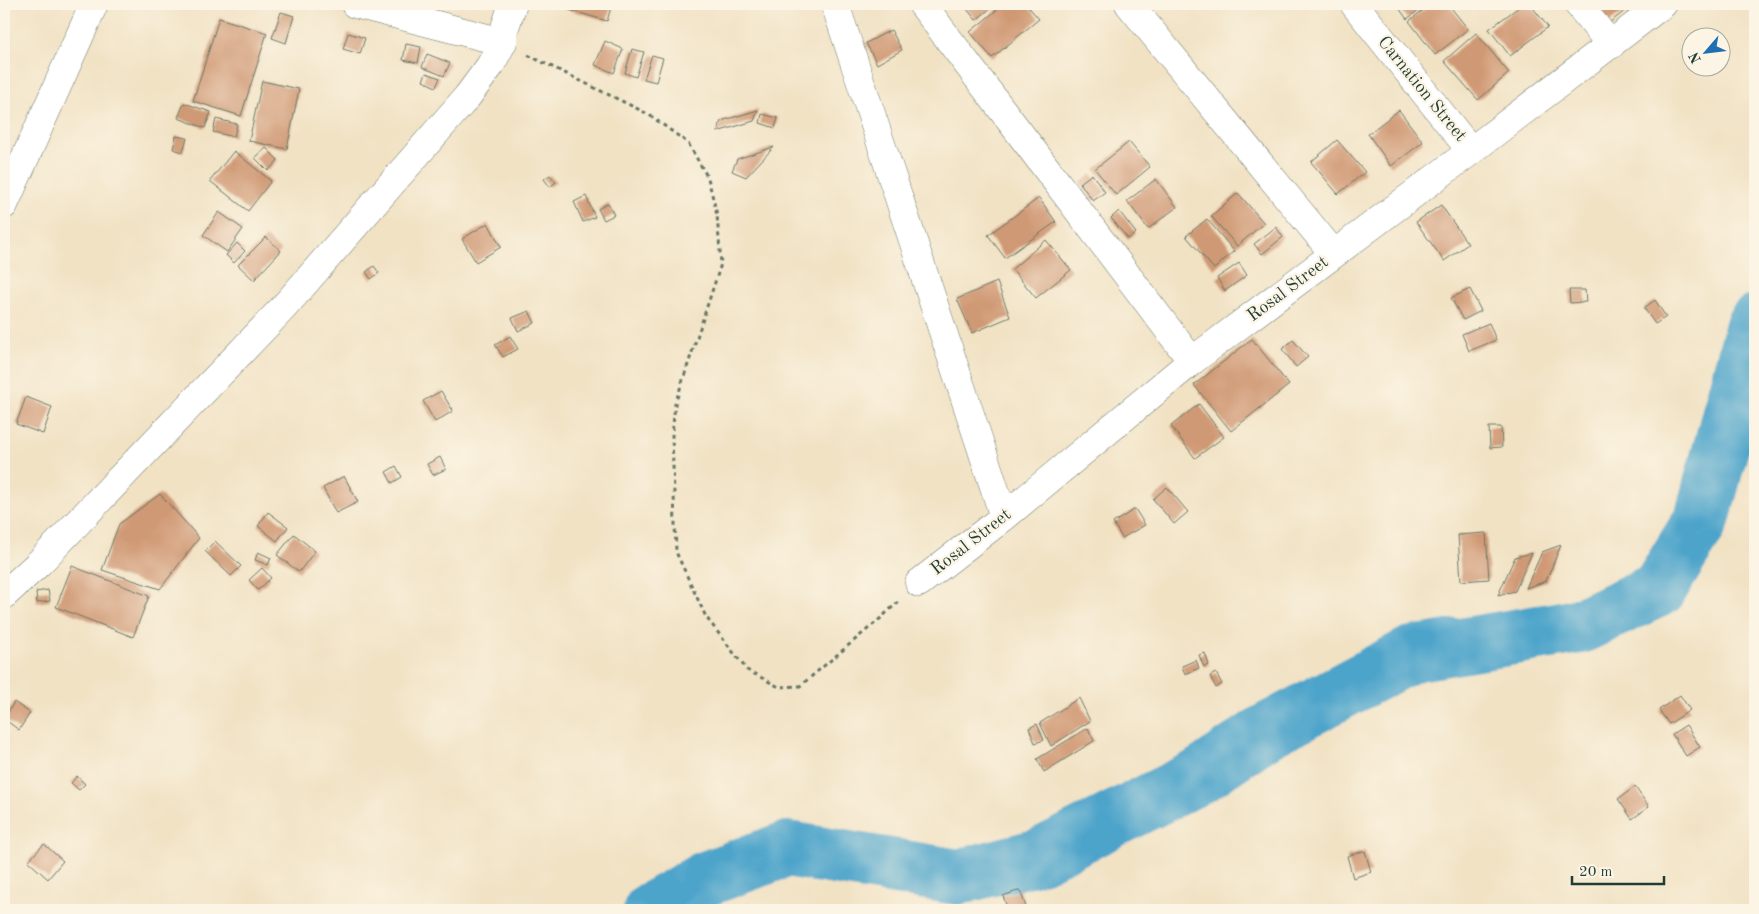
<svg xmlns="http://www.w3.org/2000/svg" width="1759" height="914" font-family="'Old Standard TT',serif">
<rect width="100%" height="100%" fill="#fcf5e5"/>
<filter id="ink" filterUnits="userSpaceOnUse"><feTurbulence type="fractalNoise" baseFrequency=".02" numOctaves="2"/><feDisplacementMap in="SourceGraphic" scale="10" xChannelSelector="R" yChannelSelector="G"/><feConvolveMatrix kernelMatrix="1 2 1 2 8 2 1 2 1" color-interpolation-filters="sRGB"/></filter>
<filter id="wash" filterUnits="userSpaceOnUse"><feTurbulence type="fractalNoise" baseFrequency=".0096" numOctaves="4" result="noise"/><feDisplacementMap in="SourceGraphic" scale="20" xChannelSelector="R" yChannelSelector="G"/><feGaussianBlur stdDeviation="1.12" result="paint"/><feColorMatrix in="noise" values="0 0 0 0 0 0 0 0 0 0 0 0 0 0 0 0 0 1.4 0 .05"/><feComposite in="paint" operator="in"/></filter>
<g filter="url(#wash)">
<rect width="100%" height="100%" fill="#f1e2c4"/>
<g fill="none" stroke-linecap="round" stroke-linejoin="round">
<!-- river -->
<path stroke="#4ea4cb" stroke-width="56" d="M651,910L705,879L787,849L958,877L1040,856L1200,776L1265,732L1412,654L1580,626L1659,589L1702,519L1753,326L1755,323"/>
</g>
<g id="blocks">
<!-- building -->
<path fill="#d09975" d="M568,4H612L607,21L566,9Z
M971,4H996L976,20L966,8Z
M1004,4H1026L1039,19L992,58L970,32Z
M1396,4H1427L1407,19Z
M1431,4H1448L1468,29L1435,55L1409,21Z
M1523,4H1530L1548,27L1510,56L1489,29Z
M1582,4H1634L1601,29Z
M281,12L294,16L286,43L272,38Z
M219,18L267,33L241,116L193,101Z
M891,30L902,50L877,64L866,43Z
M348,33L365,38L360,54L343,49Z
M1476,33L1509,73L1478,100L1444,61Z
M605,41L623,49L614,73L595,65Z
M406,44L421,47L418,63L403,60Z
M632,49L644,52L636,77L625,73Z
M427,54L450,63L444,76L422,67Z
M652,55L663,58L656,82L644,79Z
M426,73L440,78L436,87L423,81Z
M262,81L299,89L287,149L249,141Z
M184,103L211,112L205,128L178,118Z
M758,110L754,121L717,132L721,121Z
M1399,110L1423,142L1391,166L1368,134Z
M762,114L778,118L775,128L760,123Z
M216,119L237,124L234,137L213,132Z
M176,136L187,138L183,152L173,149Z
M1337,140L1365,172L1338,194L1311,162Z
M1129,142L1150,167L1116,195L1095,169Z
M774,147L746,177L732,171L737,159Z
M266,148L278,160L268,171L255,158Z
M234,151L271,181L248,211L210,181Z
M1092,174L1105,192L1093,201L1080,183Z
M550,175L556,182L550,187L544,179Z
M1156,179L1177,207L1148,229L1127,201Z
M1238,193L1264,223L1237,246L1211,216Z
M586,196L595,217L583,222L574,202Z
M1039,198L1056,222L1005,258L988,235Z
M608,203L614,215L604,220L598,209Z
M1441,205L1468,244L1444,261L1416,222Z
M1119,211L1136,233L1128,239L1111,218Z
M219,212L243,229L227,252L203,235Z
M1207,219L1234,251L1214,269L1186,236Z
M488,223L501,247L476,262L462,239Z
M1276,227L1283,237L1262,254L1254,244Z
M266,237L281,251L254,280L238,265Z
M1046,240L1071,270L1036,298L1012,269Z
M237,243L245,251L234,263L226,255Z
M1239,263L1247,275L1225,291L1217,278Z
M374,266L379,273L371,279L366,272Z
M997,282L1010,317L972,333L957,299Z
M1470,289L1481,311L1463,320L1451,298Z
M1569,290H1585L1586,302L1570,303Z
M1655,300L1666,317L1655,324L1644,308Z
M529,311L535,323L518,331L512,318Z
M1489,323L1496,340L1469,351L1462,334Z
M510,336L518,349L503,357L495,345Z
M1252,339L1289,385L1231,431L1194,385Z
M1293,340L1308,357L1296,367L1282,349Z
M441,391L453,411L435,422L423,401Z
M26,397L52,407L43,434L16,424Z
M1199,404L1224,437L1195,458L1171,426Z
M1489,427H1501L1502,447L1490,448Z
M440,457L446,469L433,475L427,464Z
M396,466L402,477L392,483L386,472Z
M344,476L358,502L336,513L323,488Z
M1167,487L1188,512L1174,524L1153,499Z
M160,494L199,538L160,589L102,570L119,524Z
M1135,509L1145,525L1122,538L1113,523Z
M268,512L288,527L277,541L258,526Z
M1486,533L1489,579L1461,581L1458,535Z
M294,534L315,551L299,572L277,555Z
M215,541L241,566L231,576L205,551Z
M1561,545L1546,581L1526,588L1542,552Z
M258,552L271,558L268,565L255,560Z
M1532,553L1515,591L1498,595L1515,557Z
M72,566L149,596L133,637L56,607Z
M262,568L271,578L258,590L249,580Z
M48,590L50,601L37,603L36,592Z
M1205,653L1209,665L1204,667L1199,655Z
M1196,660L1199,668L1185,674L1182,666Z
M1216,673L1222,684L1216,688L1210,676Z
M1680,695L1690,710L1669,724L1659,710Z
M1079,698L1090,721L1051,746L1040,723Z
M14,702L30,713L19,730L4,719Z
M1037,724L1044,740L1035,743L1029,728Z
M1686,725L1700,747L1686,756L1672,734Z
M1088,728L1094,741L1044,772L1037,759Z
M77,776L85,784L79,790L71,783Z
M1635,787L1649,807L1632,819L1618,799Z
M44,844L63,861L48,879L28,861Z
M1365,851L1371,872L1353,878L1347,856Z
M1020,890L1027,910H1008L1003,896Z"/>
</g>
</g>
<g filter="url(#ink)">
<use href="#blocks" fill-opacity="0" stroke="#687766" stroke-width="1"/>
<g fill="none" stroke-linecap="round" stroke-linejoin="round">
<defs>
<path id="minor" d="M355,4L503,42
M835,4L1004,517
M922,4L1192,361
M1129,4L1334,254
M1354,4L1471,151
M1578,4L1611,45
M4,205L94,4
M919,583L1004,517L1192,361L1471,151L1663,4
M4,595L38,564L283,308L467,97L490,66L503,42V33L513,4"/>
</defs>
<!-- minor casing -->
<use href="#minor" stroke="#687766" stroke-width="29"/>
<!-- path -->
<path stroke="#687766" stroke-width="3" stroke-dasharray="4 4" stroke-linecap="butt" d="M528,55L648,114L688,143L708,178L717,215L721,264L675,404L672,436L676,552L706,617L747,670L779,687L800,686L881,618L898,602"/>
<!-- minor -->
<use href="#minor" stroke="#fff" stroke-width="28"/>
</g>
</g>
<g text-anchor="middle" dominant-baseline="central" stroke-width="4.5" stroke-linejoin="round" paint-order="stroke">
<!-- street labels -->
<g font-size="18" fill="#1f3d34" stroke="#fcf5e5">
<text transform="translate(1422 89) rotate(51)">Carnation Street</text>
<text transform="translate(1288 289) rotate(-37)">Rosal Street</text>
<text transform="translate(971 542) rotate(-38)">Rosal Street</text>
</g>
</g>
<!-- margin -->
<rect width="1759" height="914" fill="none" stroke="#fcf5e5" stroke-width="20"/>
<!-- north arrow -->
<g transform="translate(1706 52) rotate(242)"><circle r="24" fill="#fcf5e5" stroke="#a4ab9e"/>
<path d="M0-4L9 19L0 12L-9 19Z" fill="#1f6fb2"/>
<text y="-8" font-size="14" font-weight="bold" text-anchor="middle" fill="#1f3d34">N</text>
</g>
<!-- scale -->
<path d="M1572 876v8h92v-8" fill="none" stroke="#1f3d34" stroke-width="2.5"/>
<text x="1579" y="876" font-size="15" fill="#1f3d34" stroke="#fcf5e5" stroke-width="4" paint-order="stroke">20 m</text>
</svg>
